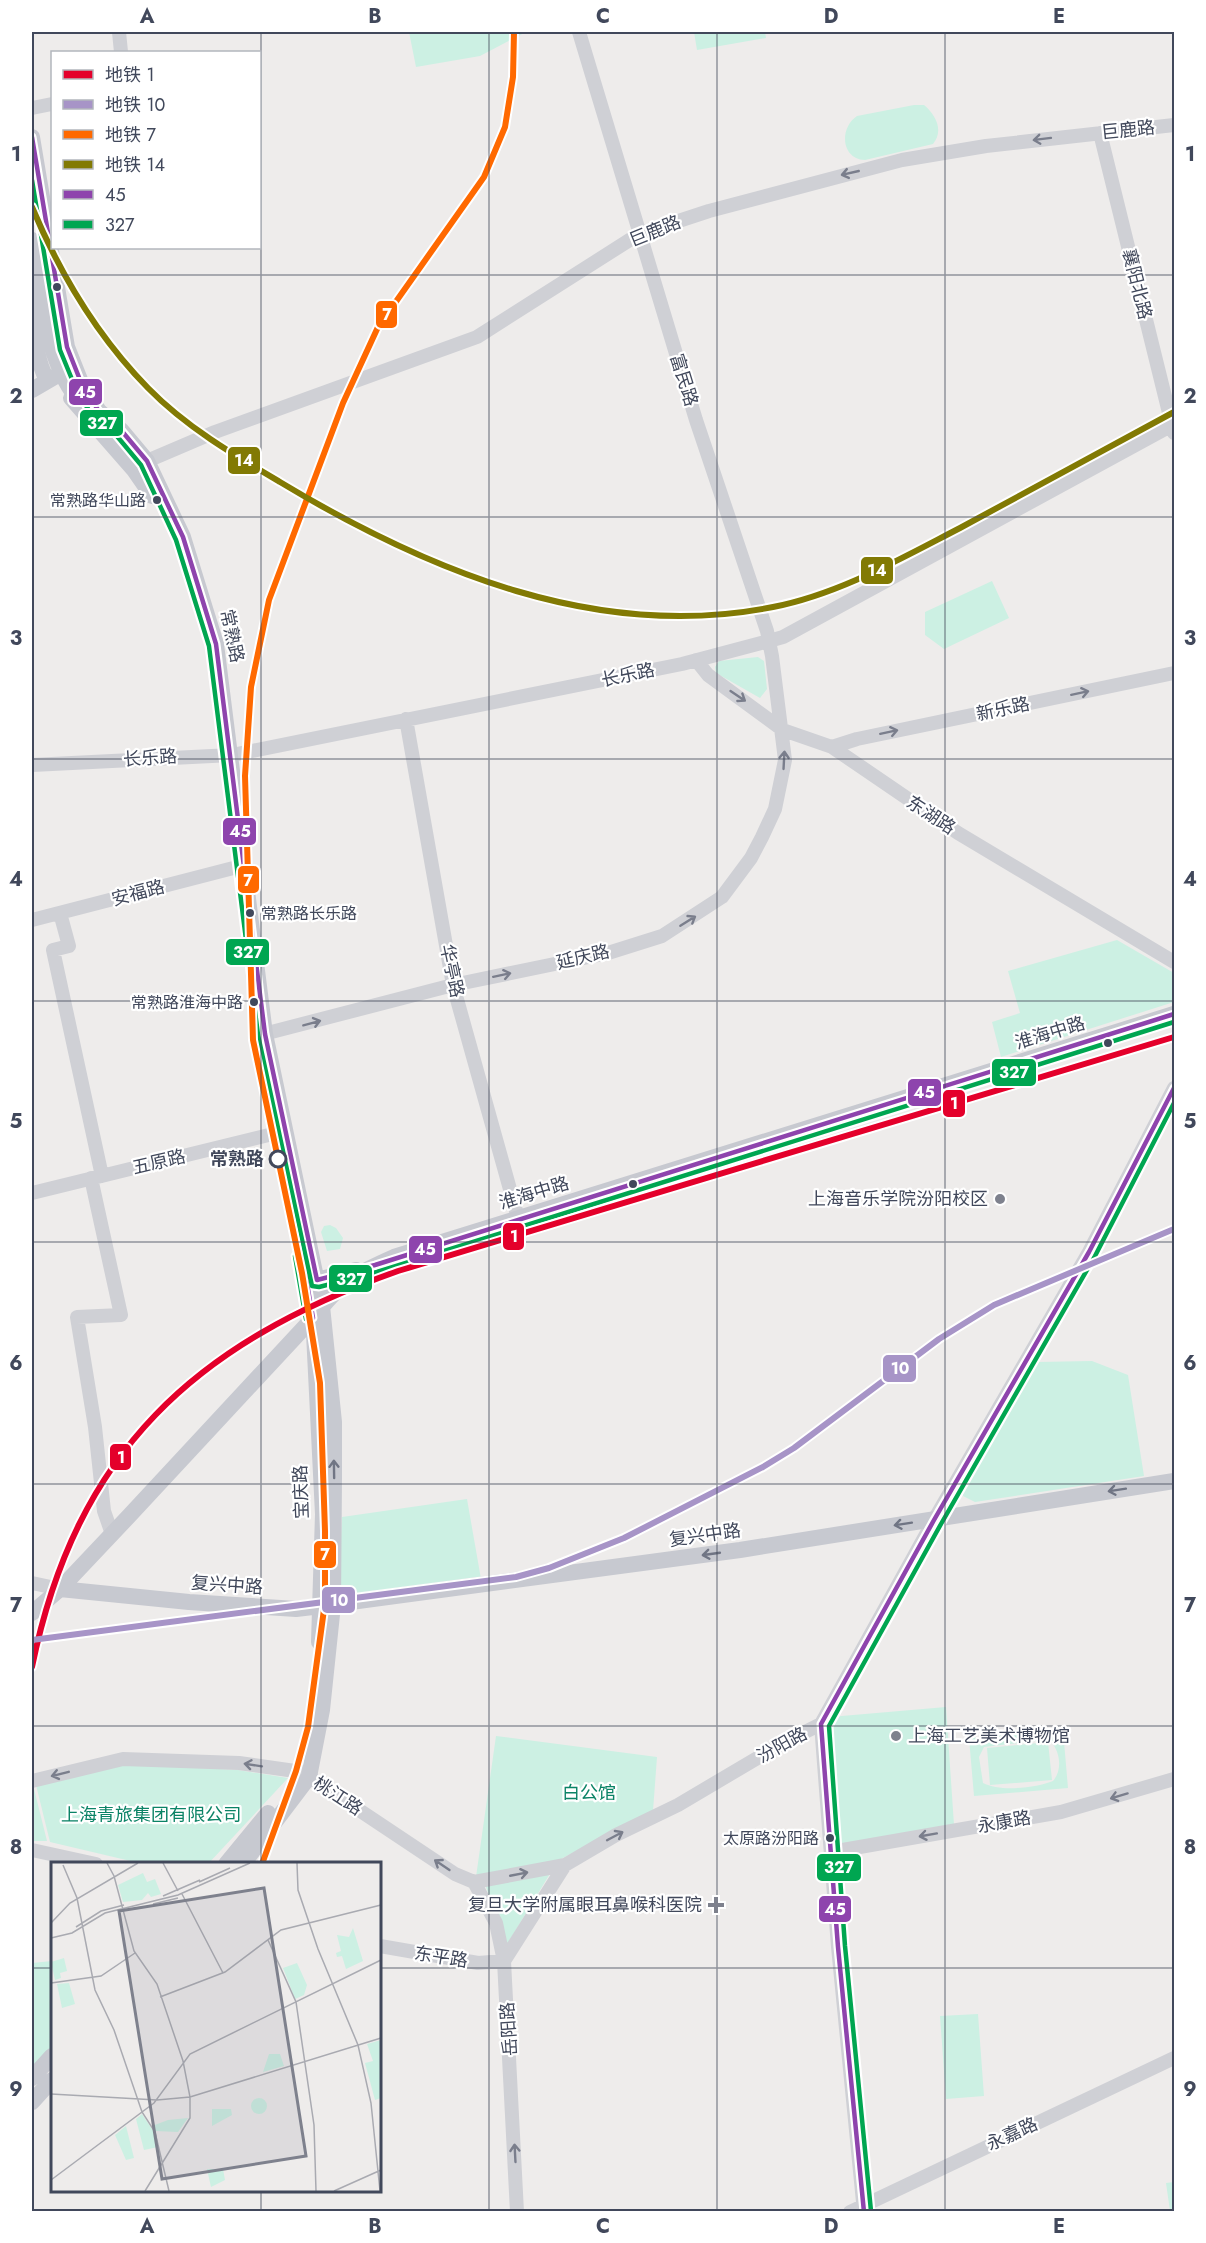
<svg xmlns="http://www.w3.org/2000/svg" width="1206" height="2243" font-family="Jost,'Noto Sans SC',sans-serif">
<rect width="100%" height="100%" fill="#eeeceb"/>
<!-- green -->
<path fill="#ccf0e3" fill-rule="evenodd" d="M409,32H526L480,56L416,67Z
M694,32H765L766,38L697,50Z
M914,105H924C936,115 944,131 933,144L865,160C841,159 839,128 857,116Z
M992,581L1009,618L944,649L925,635V612Z
M758,657L764,661L767,689L760,698L716,673L715,667L719,661Z
M1117,940L1174,973V1002L1001,1057L992,1022L1020,1013L1008,971Z
M330,1225L336,1228L343,1238L340,1249L327,1251L321,1232L324,1226Z
M1092,1361L1128,1375L1144,1476L975,1502L963,1496V1490L1037,1362Z
M467,1499L481,1579L338,1597L342,1517Z
M946,1707L954,1825L834,1845L827,1724L830,1717Z
M1063,1730L1068,1788L974,1796L969,1738ZM1044,1740L1050,1741C1060,1750 1063,1770 1053,1781C1036,1788 1000,1792 983,1783L979,1757L984,1747Z
M496,1736L657,1757L653,1811L559,1860L476,1877Z
M1048,1742L1052,1780L990,1785L987,1748Z
M127,1764L238,1770L288,1778L208,1864L139,1863L50,1842L36,1785Z
M33,1785L47,1841H32Z
M551,1872L506,1946L485,1884Z
M52,1961V2050L32,2072V1963Z
M978,2014L984,2096L946,2099L940,2016Z
M1174,2182V2211H1170L1166,2183Z"/>
<g fill="none" stroke-linecap="round" stroke-linejoin="round">
<!-- minor -->
<path stroke="#cfd0d5" stroke-width="14" d="M119,32L121,52
M32,108L52,104
M1100,133L1174,433
M140,467L147,461L215,432L477,337L639,234L709,211L902,160L986,146L1174,125
M696,660L708,675L783,730L832,747L958,833L1174,962
M406,719L453,985L518,1218
M832,747L857,739L1174,673
M32,765L232,755L682,664L769,641L783,637L1174,424
M60,913L69,946L53,950L102,1176
M32,920L245,865
M256,1036L453,985L608,953L662,936L722,897L751,858L762,837L775,809L785,760L772,656L767,631L696,420L579,32
M91,1178L121,1315L77,1317L95,1427L104,1511L112,1534
M32,1193L285,1131
M32,1583L60,1589
M821,1724L838,1947L864,2212
M32,1781L123,1759L239,1763L302,1772L455,1874L474,1882L496,1923L504,1961L517,2212
M32,1850L96,1864
M831,1852L1061,1812L1174,1779
M474,1882L565,1865L616,1835L678,1805L781,1744L821,1724L934,1520L1089,1252L1174,1088
M380,1946L478,1963L504,1961
M504,1961L565,1865
M850,2212L1174,2058"/>
<!-- major -->
<path stroke="#c7c9d0" stroke-width="16" d="M32,137L67,347L84,390L99,411L121,430L147,461L183,537L216,644L265,1034L322,1306L334,1422V1477L333,1605L322,1710L309,1777L243,1864
M32,240C41,290 45,365 82,404
M42,297C27,323 35,354 47,381
M32,390L56,376
M71,398L134,470L152,496L157,497
M317,1280L356,1270
M314,1333L323,1514L319,1642
M60,1589L189,1602L296,1609L321,1606L740,1550L1174,1481
M32,1613L60,1589L129,1516L313,1318C341,1282 353,1275 394,1257L1174,1014
M226,1864L268,1813
M32,2078L52,2056
M32,2102L52,2080"/>
<defs>
<path id="bus-1" d="M32,137L67,347L84,390L99,411L121,430L147,461L183,537L216,644L265,1034L317,1280L375,1265L1174,1014
M302,1255L313,1318
M864,2212L838,1947L821,1724L934,1520L1089,1252L1174,1088"/>
<path id="bus-2" d="M32,180L60,350L78,394L93,416L116,435L141,465L176,540L209,646L258,1035L312,1286L319,1287L377,1272L1174,1022
M295,1256L306,1319
M871,2211L845,1946L829,1726L941,1524L1095,1256L1174,1103"/>
</defs>
<!-- bus-1 casing -->
<use href="#bus-1" stroke="#fff" stroke-width="9"/>
<!-- bus-2 casing -->
<use href="#bus-2" stroke="#fff" stroke-width="9"/>
<!-- bus-1 -->
<use href="#bus-1" stroke="#8e44ad" stroke-width="4.5"/>
<!-- bus-2 -->
<use href="#bus-2" stroke="#00a651" stroke-width="4.5"/>
<defs>
<path id="metro-1" d="M32,1667C76,1451 195,1343 398,1271L1174,1037"/>
<path id="metro-2" d="M32,1640L516,1577L549,1568L624,1538L763,1467L794,1448L939,1339L994,1305L1174,1229"/>
<path id="metro-3" d="M262,1864L296,1771L308,1727L325,1602V1531L320,1383L302,1273L253,1040L245,776L251,687L269,600L343,403L378,327L484,177L505,127L513,77L514,32"/>
<path id="metro-4" d="M32,207C60,274 97,336 148,388C186,427 234,455 280,482C428,571 598,642 773,607C839,594 900,559 960,528C1031,490 1102,451 1174,412"/>
</defs>
<!-- metro-1 casing -->
<use href="#metro-1" stroke="#fff" stroke-width="10"/>
<!-- metro-2 casing -->
<use href="#metro-2" stroke="#fff" stroke-width="10"/>
<!-- metro-3 casing -->
<use href="#metro-3" stroke="#fff" stroke-width="10"/>
<!-- metro-4 casing -->
<use href="#metro-4" stroke="#fff" stroke-width="10"/>
<!-- metro-1 -->
<use href="#metro-1" stroke="#e4002b" stroke-width="6"/>
<!-- metro-2 -->
<use href="#metro-2" stroke="#a794c7" stroke-width="6"/>
<!-- metro-3 -->
<use href="#metro-3" stroke="#ff6900" stroke-width="6"/>
<!-- metro-4 -->
<use href="#metro-4" stroke="#827a04" stroke-width="6"/>
</g>
<!-- one-way arrows -->
<defs><path id="oneway-shaft" d="M-6 0H5M1.5-3L5.5 0L1.5 3" fill="none" stroke-width="1.6" stroke-linecap="round" stroke-linejoin="round" transform="scale(1.5)"/></defs>
<g stroke="#7a7e8c">
<use href="#oneway-shaft" transform="translate(1042 139) rotate(173)"/>
<use href="#oneway-shaft" transform="translate(850 173) rotate(167)"/>
<use href="#oneway-shaft" transform="translate(1080 693) rotate(-12)"/>
<use href="#oneway-shaft" transform="translate(738 696) rotate(34)"/>
<use href="#oneway-shaft" transform="translate(889 732) rotate(-12)"/>
<use href="#oneway-shaft" transform="translate(784 760) rotate(-87)"/>
<use href="#oneway-shaft" transform="translate(688 921) rotate(-32)"/>
<use href="#oneway-shaft" transform="translate(502 975) rotate(-12)"/>
<use href="#oneway-shaft" transform="translate(312 1023) rotate(-15)"/>
<use href="#oneway-shaft" transform="translate(253 1765) rotate(-171)"/>
<use href="#oneway-shaft" transform="translate(60 1774) rotate(166)"/>
<use href="#oneway-shaft" transform="translate(1119 1796) rotate(163)"/>
<use href="#oneway-shaft" transform="translate(928 1835) rotate(170)"/>
<use href="#oneway-shaft" transform="translate(615 1836) rotate(-28)"/>
<use href="#oneway-shaft" transform="translate(442 1865) rotate(-146)"/>
<use href="#oneway-shaft" transform="translate(519 1874) rotate(-11)"/>
<use href="#oneway-shaft" transform="translate(515 2153) rotate(-93)"/>
</g>
<g stroke="#707584">
<use href="#oneway-shaft" transform="translate(334 1469) rotate(-91)"/>
<use href="#oneway-shaft" transform="translate(1117 1490) rotate(171)"/>
<use href="#oneway-shaft" transform="translate(903 1524) rotate(171)"/>
<use href="#oneway-shaft" transform="translate(711 1554) rotate(172)"/>
</g>
<!-- grid -->
<path fill="none" stroke="#41485b" stroke-width="1.5" stroke-opacity="0.55" d="M261,32V1864M489,32V2212M717,32V2212M945,32V2212M32,275H1174M32,517H1174M32,759H1174M32,1001H1174M32,1242H1174M32,1484H1174M32,1726H1174M32,1968H52M380,1968H1174M261,2190V2212"/>
<!-- markers -->
<g fill="#41485b" stroke="#fff" stroke-width="2">
<circle cx="57" cy="287" r="5"/>
<circle cx="157" cy="500" r="5"/>
<circle cx="250" cy="913" r="5"/>
<circle cx="254" cy="1002" r="5"/>
<circle cx="1108" cy="1043" r="5"/>
<circle cx="633" cy="1184" r="5"/>
<circle cx="830" cy="1838" r="5"/>
</g>
<circle fill="#fff" stroke="#41485b" stroke-width="3" cx="278" cy="1159" r="8"/>
<g fill="#7e818d" stroke="#fff" stroke-width="2">
<circle cx="1000" cy="1199" r="6"/>
<circle cx="896" cy="1736" r="6"/>
<path d="M713 1896h6v6h6v6h-6v6h-6v-6h-6v-6h6z"/>
</g>
<g text-anchor="middle" dominant-baseline="central" stroke-width="4.5" stroke-linejoin="round" paint-order="stroke">
<!-- bus labels -->
<g font-size="16" fill="#41485b" stroke="#fff" text-anchor="end">
<text x="146" y="500">常熟路华山路</text>
<text x="261" y="913" text-anchor="start">常熟路长乐路</text>
<text x="243" y="1002">常熟路淮海中路</text>
<text x="819" y="1838">太原路汾阳路</text>
</g>
<!-- street labels -->
<g font-size="18" fill="#41485b" stroke="#fff">
<text transform="translate(1128 130) rotate(-6)">巨鹿路</text>
<text transform="translate(655 231) rotate(-22)">巨鹿路</text>
<text transform="translate(1137 284) rotate(76)">襄阳北路</text>
<text transform="translate(684 380) rotate(73)">富民路</text>
<text transform="translate(232 636) rotate(78)">常熟路</text>
<text transform="translate(628 675) rotate(-12)">长乐路</text>
<text transform="translate(1003 709) rotate(-12)">新乐路</text>
<text transform="translate(150 758) rotate(-4)">长乐路</text>
<text transform="translate(931 815) rotate(33)">东湖路</text>
<text transform="translate(138 893) rotate(-15)">安福路</text>
<text transform="translate(583 957) rotate(-13)">延庆路</text>
<text transform="translate(452 971) rotate(78)">华亭路</text>
<text transform="translate(1050 1033) rotate(-17)">淮海中路</text>
<text transform="translate(159 1162) rotate(-13)">五原路</text>
<text transform="translate(534 1193) rotate(-17)">淮海中路</text>
<text transform="translate(301 1492) rotate(-92)">宝庆路</text>
<text transform="translate(705 1535) rotate(-8)">复兴中路</text>
<text transform="translate(227 1585) rotate(4)">复兴中路</text>
<text transform="translate(782 1745) rotate(-29)">汾阳路</text>
<text transform="translate(338 1796) rotate(33)">桃江路</text>
<text transform="translate(1004 1822) rotate(-10)">永康路</text>
<text transform="translate(441 1957) rotate(9)">东平路</text>
<text transform="translate(509 2029) rotate(-94)">岳阳路</text>
<text transform="translate(1012 2134) rotate(-25)">永嘉路</text>
</g>
<!-- stop labels -->
<g font-size="18" font-weight="bold" fill="#41485b" stroke="#fff" text-anchor="end">
<text x="264" y="1159">常熟路</text>
</g>
<!-- poi labels -->
<g font-size="18" fill="#41485b" stroke="#fff" text-anchor="end">
<text x="988" y="1199">上海音乐学院汾阳校区</text>
<text x="908" y="1736" text-anchor="start">上海工艺美术博物馆</text>
<text x="702" y="1905">复旦大学附属眼耳鼻喉科医院</text>
</g>
<!-- park labels -->
<g font-size="18" fill="#0b8366" stroke="#fff">
<text x="589" y="1793">白公馆</text>
<text x="151" y="1815">上海青旅集团有限公司</text>
</g>
</g>
<!-- overview -->
<g transform="translate(51 1862)">
<rect width="330" height="330" fill="#eeeceb"/>
<path d="M92,11L96,20L104,17L110,32L100,35L97,31L91,38L72,40L67,23ZM302,66L312,99L295,107L291,94L286,95L285,91L290,89L286,73L298,75ZM13,96L16,109L9,111L10,116L4,118L0,100ZM246,101L256,123L253,133L244,137L232,106ZM18,121L24,142L11,146L6,122ZM330,178V236L324,238L314,201L322,199L316,182ZM218,192H229L233,204L212,210ZM200 244a8 8 0 1 1 16 0a8 8 0 1 1-16 0ZM161,247H180L181,253L161,264ZM91,252L103,270L107,285L93,288L85,257ZM137,256L127,270L104,269L101,264L117,258ZM75,264L83,296L75,298L64,273ZM156,307H172L174,318L160,325Z" fill="#ccf0e3"/>
<path fill="none" stroke="#a9aab1" stroke-width="1.5" d="M56,1L63,14L83,89L106,122L132,199L139,235V256L94,329M112,1L127,29M246,1L247,28L267,87L307,183L320,241L329,329M12,3L26,36L44,128L63,168L91,250L104,270L118,329M148,20L179,6M131,32L172,111M112,34L149,18M102,42L127,36M0,61L19,41L87,1M25,65L50,49L73,43M0,76L21,71L54,51L127,33L199,1M217,78L245,140L263,263L265,329M0,121L50,114L84,91M109,135L174,110L230,68L330,43M0,232L106,238M106,238L139,235L330,176M0,318L103,241L139,192L330,98M283,329L330,308"/>
<path fill="#7e818d" fill-opacity="0.15" stroke="#7e818d" stroke-width="3" d="M213,26L255,294L111,317L68,49Z"/>
<rect width="330" height="330" fill="none" stroke="#41485b" stroke-width="3"/>
</g>
<g stroke="#fff" stroke-width="2">
<rect x="375" y="300" width="23" height="29" rx="6" fill="#ff6900"/>
<rect x="68" y="378" width="35" height="28" rx="6" fill="#8e44ad"/>
<rect x="79" y="409" width="45" height="28" rx="6" fill="#00a651"/>
<rect x="227" y="446" width="34" height="29" rx="6" fill="#827a04"/>
<rect x="860" y="556" width="34" height="29" rx="6" fill="#827a04"/>
<rect x="222" y="817" width="35" height="29" rx="6" fill="#8e44ad"/>
<rect x="237" y="865" width="23" height="29" rx="6" fill="#ff6900"/>
<rect x="225" y="938" width="45" height="28" rx="6" fill="#00a651"/>
<rect x="991" y="1058" width="46" height="29" rx="6" fill="#00a651"/>
<rect x="907" y="1078" width="35" height="29" rx="6" fill="#8e44ad"/>
<rect x="942" y="1089" width="24" height="29" rx="6" fill="#e4002b"/>
<rect x="502" y="1222" width="23" height="29" rx="6" fill="#e4002b"/>
<rect x="408" y="1235" width="35" height="29" rx="6" fill="#8e44ad"/>
<rect x="328" y="1264" width="45" height="29" rx="6" fill="#00a651"/>
<rect x="882" y="1354" width="35" height="29" rx="6" fill="#a794c7"/>
<rect x="109" y="1443" width="23" height="28" rx="6" fill="#e4002b"/>
<rect x="313" y="1540" width="24" height="29" rx="6" fill="#ff6900"/>
<rect x="321" y="1586" width="35" height="28" rx="6" fill="#a794c7"/>
<rect x="816" y="1853" width="46" height="29" rx="6" fill="#00a651"/>
<rect x="818" y="1895" width="34" height="28" rx="6" fill="#8e44ad"/>
</g>
<g font-size="16" text-anchor="middle" font-weight="bold" fill="#fff">
<text x="387" y="320">7</text>
<text x="85" y="398">45</text>
<text x="102" y="429">327</text>
<text x="244" y="466">14</text>
<text x="877" y="576">14</text>
<text x="240" y="837">45</text>
<text x="248" y="886">7</text>
<text x="248" y="958">327</text>
<text x="1014" y="1078">327</text>
<text x="924" y="1098">45</text>
<text x="954" y="1109">1</text>
<text x="514" y="1242">1</text>
<text x="425" y="1255">45</text>
<text x="351" y="1285">327</text>
<text x="900" y="1374">10</text>
<text x="121" y="1463">1</text>
<text x="325" y="1560">7</text>
<text x="339" y="1606">10</text>
<text x="839" y="1873">327</text>
<text x="835" y="1915">45</text>
</g>
<!-- border -->
<rect width="1206" height="2243" fill="none" stroke="#ffffff" stroke-width="66"/>
<!-- legend -->
<rect x="51" y="51" width="210" height="198" fill="#ffffff" stroke="#b3b6bd" stroke-width="1.5"/>
<rect x="63" y="70" width="30" height="9" fill="#e4002b" stroke="#b3b6bd" stroke-width="1.5"/>
<text x="105" y="81" font-size="18" fill="#41485b">地铁 1</text>
<rect x="63" y="100" width="30" height="9" fill="#a794c7" stroke="#b3b6bd" stroke-width="1.5"/>
<text x="105" y="111" font-size="18" fill="#41485b">地铁 10</text>
<rect x="63" y="130" width="30" height="9" fill="#ff6900" stroke="#b3b6bd" stroke-width="1.5"/>
<text x="105" y="141" font-size="18" fill="#41485b">地铁 7</text>
<rect x="63" y="160" width="30" height="9" fill="#827a04" stroke="#b3b6bd" stroke-width="1.5"/>
<text x="105" y="171" font-size="18" fill="#41485b">地铁 14</text>
<rect x="63" y="190" width="30" height="9" fill="#8e44ad" stroke="#b3b6bd" stroke-width="1.5"/>
<text x="105" y="201" font-size="18" fill="#41485b">45</text>
<rect x="63" y="220" width="30" height="9" fill="#00a651" stroke="#b3b6bd" stroke-width="1.5"/>
<text x="105" y="231" font-size="18" fill="#41485b">327</text>
<rect x="33" y="33" width="1140" height="2177" fill="none" stroke="#41485b" stroke-width="2"/>
<g font-size="20" text-anchor="middle" font-weight="bold" fill="#41485b">
<text x="147" y="23">A</text>
<text x="375" y="23">B</text>
<text x="603" y="23">C</text>
<text x="831" y="23">D</text>
<text x="1059" y="23">E</text>
<text x="16" y="161">1</text>
<text x="1190" y="161">1</text>
<text x="16" y="403">2</text>
<text x="1190" y="403">2</text>
<text x="16" y="645">3</text>
<text x="1190" y="645">3</text>
<text x="16" y="886">4</text>
<text x="1190" y="886">4</text>
<text x="16" y="1128">5</text>
<text x="1190" y="1128">5</text>
<text x="16" y="1370">6</text>
<text x="1190" y="1370">6</text>
<text x="16" y="1612">7</text>
<text x="1190" y="1612">7</text>
<text x="16" y="1854">8</text>
<text x="1190" y="1854">8</text>
<text x="16" y="2096">9</text>
<text x="1190" y="2096">9</text>
<text x="147" y="2233">A</text>
<text x="375" y="2233">B</text>
<text x="603" y="2233">C</text>
<text x="831" y="2233">D</text>
<text x="1059" y="2233">E</text>
</g>
</svg>
